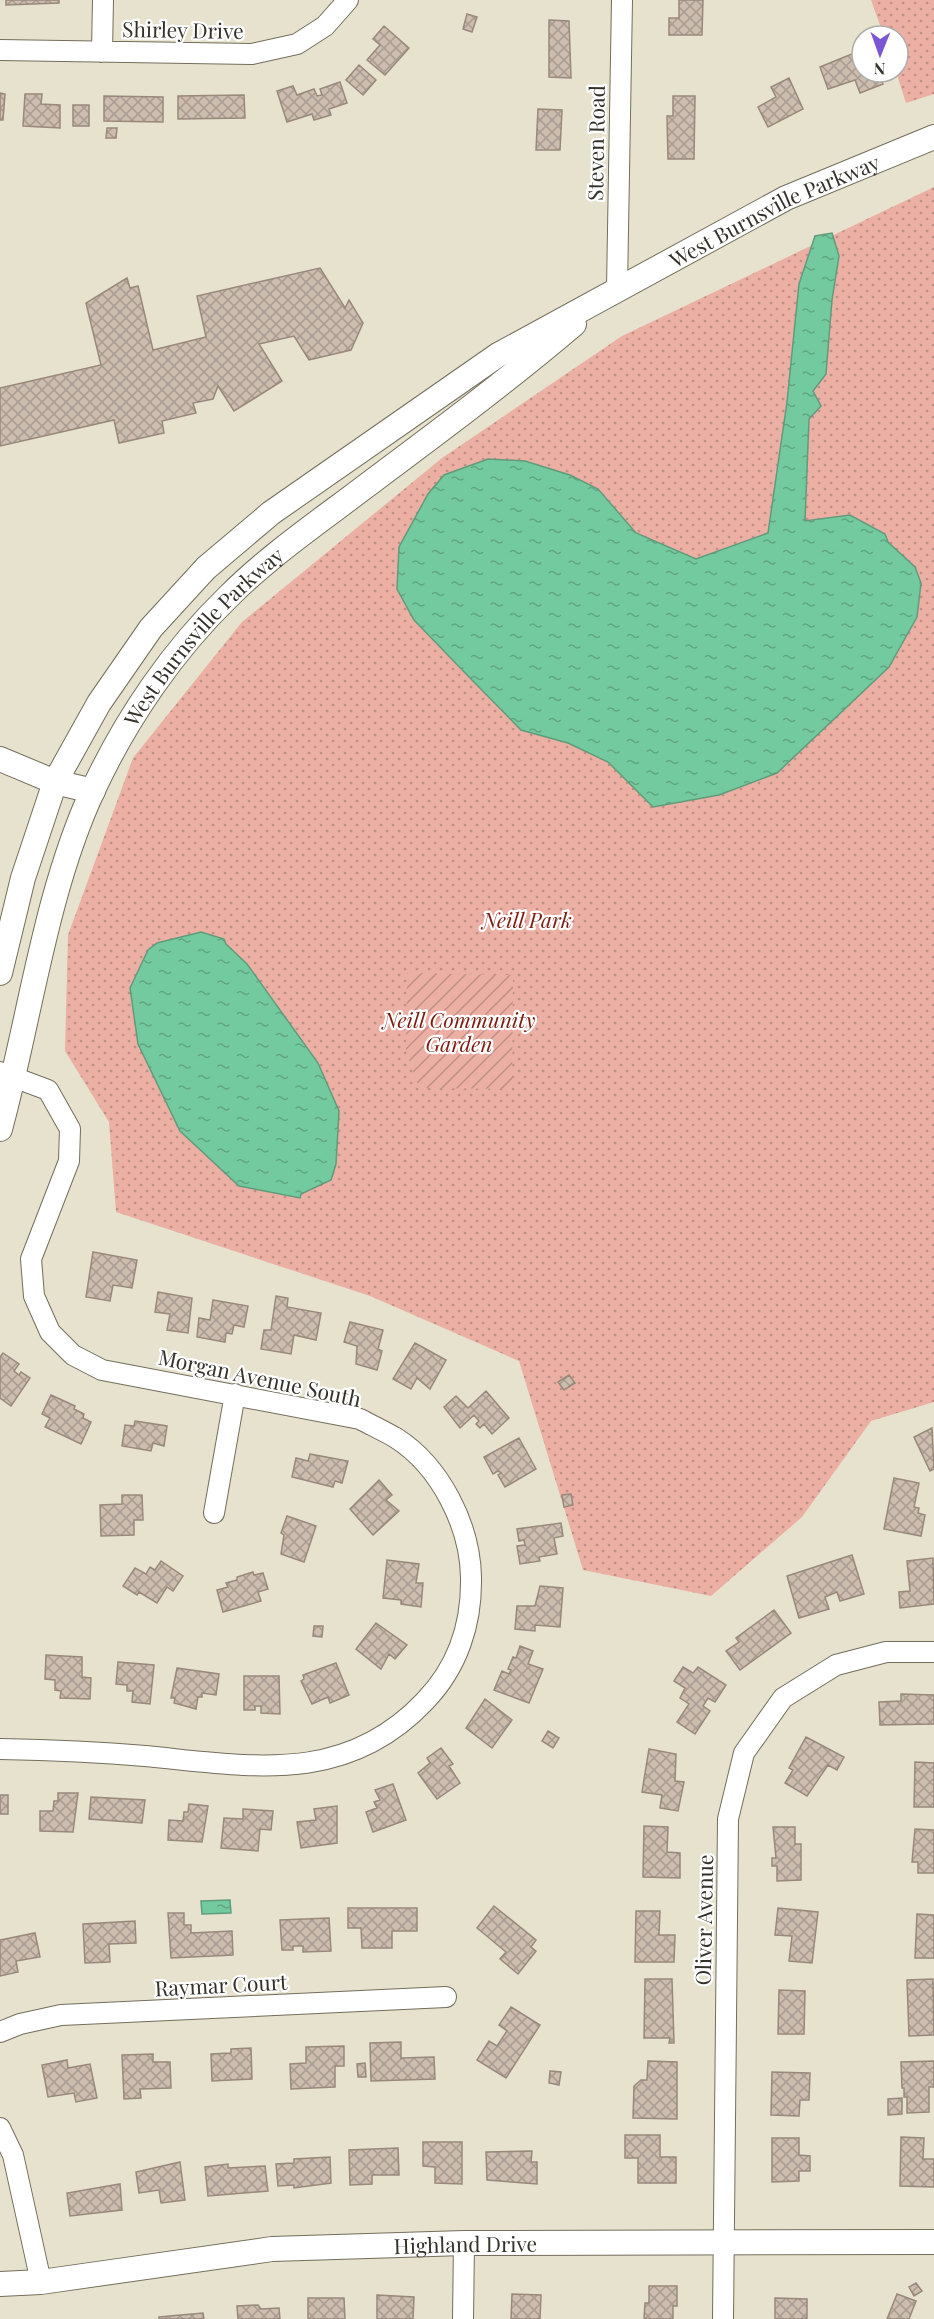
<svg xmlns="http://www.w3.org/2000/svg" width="934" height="2319" font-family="'Playfair Display',serif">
<defs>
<pattern id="park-dots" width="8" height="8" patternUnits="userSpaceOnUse" patternTransform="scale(1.5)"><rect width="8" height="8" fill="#ecafa4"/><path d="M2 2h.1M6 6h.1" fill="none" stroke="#c08f86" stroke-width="1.8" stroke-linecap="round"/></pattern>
<pattern id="garden-furrows" width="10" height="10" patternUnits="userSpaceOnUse" patternTransform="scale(1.5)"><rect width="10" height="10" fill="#ecafa4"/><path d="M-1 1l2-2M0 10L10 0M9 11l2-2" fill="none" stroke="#c08f86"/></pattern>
<pattern id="water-ripples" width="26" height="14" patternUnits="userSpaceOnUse" patternTransform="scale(1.5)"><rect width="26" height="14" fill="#74ca9f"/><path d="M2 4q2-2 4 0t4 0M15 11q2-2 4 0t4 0" fill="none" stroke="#60a582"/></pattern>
<pattern id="building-cross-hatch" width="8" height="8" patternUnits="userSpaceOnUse" patternTransform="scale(1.5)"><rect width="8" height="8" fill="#cdbdaf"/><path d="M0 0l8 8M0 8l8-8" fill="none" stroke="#a79a8e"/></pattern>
</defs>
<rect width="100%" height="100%" fill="#e6e2ce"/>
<!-- park -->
<path fill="url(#park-dots)" d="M871,0H934V94L906,103L896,72L898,36H884Z
M934,187V1402L871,1421L802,1517L711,1596L583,1570L519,1361L370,1296L116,1212L109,1122L65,1051L68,935L133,758L242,622L442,458L622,336Z"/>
<!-- garden -->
<path fill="url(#garden-furrows)" d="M407,973L513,975L512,1089L419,1088L406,1050Z"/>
<!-- water -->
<path fill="url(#water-ripples)" stroke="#609c7c" stroke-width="1.5" d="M832,233L839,256L832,300L826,374L813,391L821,406L809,419L805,521L850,515L885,534L888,542L915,567L921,583L917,617L889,667L777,773L719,795L653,807L608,762L568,743L521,730L471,679L414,620L397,589L399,547L428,494L444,475L488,459L525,461L570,475L598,489L636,533L696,559L768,533L787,402L799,284L815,236Z
M201,932L224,939L226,944L247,964L318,1063L339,1111L336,1164L331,1180L301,1194L300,1198L239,1186L180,1131L138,1044L130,988L148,950L157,943Z
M230,1900L231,1913L202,1914L201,1901Z"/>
<!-- building -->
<path fill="url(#building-cross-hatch)" stroke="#98897b" stroke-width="1.5" d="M6,0H59V3L6,5Z
M679,0H703L702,35H669V18H679Z
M467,14L477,17L472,32L463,29Z
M549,20L569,21L571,78L549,77Z
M384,26L409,48L385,75L367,60L380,45L373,39Z
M859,51L862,72H878L883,84L860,93L855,80L828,89L820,67Z
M359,65L376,80L363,95L346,80Z
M789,78L803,109L768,127L758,107L776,97L771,87Z
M340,82L347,103L329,109L331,115L314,120L312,114L287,122L277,91L293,86L297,95L314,89L317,96L322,95L320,89Z
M0,93L5,94L3,120H0Z
M25,94H42L41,104L60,105V128L23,126Z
M244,95L245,118L178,119V96Z
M104,96L163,97V122L104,121Z
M673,96H695L694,159H668L667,116H673Z
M73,105H89V126H73Z
M538,109L562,110L560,150H536Z
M107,128H117L116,138H106Z
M320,268L345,308L349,300L363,323L351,350L309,360L294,336L259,344L282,381L234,411L218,386L213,399L193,403L196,413L162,421L164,433L119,443L114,420L0,446V388L101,365L86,303L127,278L130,288L138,286L153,350L206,337L197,296Z
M93,1252L137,1260L132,1288L113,1285L110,1301L86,1297Z
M158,1292L192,1298L188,1333L167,1330L170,1314L155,1312Z
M276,1296L288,1298L287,1307L321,1313L316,1340L294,1335L291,1354L261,1349L264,1330H271Z
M213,1300L248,1306L244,1327L234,1325L232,1334L226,1333L225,1342L197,1337L199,1318L210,1320Z
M350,1322L383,1330L378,1349L382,1351L377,1370L356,1364L357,1346L344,1342Z
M415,1343L446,1360L430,1389L417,1378L411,1389L393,1379Z
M3,1353L19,1364L14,1371L19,1375L21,1372L30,1378L11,1406L0,1398V1357Z
M569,1375L575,1383L564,1390L558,1382Z
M486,1391L509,1418L492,1434L484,1424L480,1428L476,1424L479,1421L474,1415L460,1428L444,1407L456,1396L468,1408Z
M51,1395L75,1406L74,1409L84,1414L83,1418L91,1422L81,1444L45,1427L50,1418L42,1414Z
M135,1421L167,1426L164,1446L153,1443L151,1451L122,1446L125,1425L134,1426Z
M932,1428L934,1469L930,1471L914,1437Z
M519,1438L536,1469L505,1487L498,1475L501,1473L498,1471L493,1474L484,1457Z
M310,1454L348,1461L342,1483L335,1481L333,1487L292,1477L296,1458L308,1461Z
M894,1478L919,1483L914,1507L919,1508L918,1513L925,1515L921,1536L884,1529Z
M379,1480L392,1495L386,1500L399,1511L373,1535L350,1509Z
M571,1494L573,1505L564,1507L562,1495Z
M122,1495H142L143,1520H134V1535L101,1536L100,1505L122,1504Z
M287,1516L316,1526L304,1562L281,1554L284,1535L281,1533Z
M561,1523L563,1536L554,1538L557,1554L539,1557L540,1561L520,1564L517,1546L525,1545L524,1540L519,1541L517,1529Z
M852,1555L864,1594L840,1601L837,1592L825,1597L829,1609L799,1618L787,1576Z
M933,1558L934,1604L900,1608L899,1592L910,1591L907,1561Z
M387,1560L419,1564L416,1583H423L421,1607L401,1604V1600L383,1598Z
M161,1561L183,1576L173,1591L167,1587L157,1603L139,1592L137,1595L123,1586L135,1568L146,1574L150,1567L155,1570Z
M253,1572L254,1575L263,1573L268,1589L258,1592L261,1601L223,1612L217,1590L228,1587L226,1583L237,1580V1577Z
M540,1586L563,1588L560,1627L535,1625V1631L515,1629L517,1606H535Z
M774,1610L791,1633L740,1670L726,1651L739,1642L736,1638Z
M376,1623L407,1645L395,1659L389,1654L381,1669L356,1649Z
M314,1626H323L322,1637L313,1636Z
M520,1646L533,1651L528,1664L543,1669L529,1703L494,1690L502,1671L509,1674L511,1670L508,1669L513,1657L516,1658Z
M46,1655L82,1657V1677L91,1678L90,1699L60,1698L61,1691L55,1690V1680L45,1679Z
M118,1662L154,1665L150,1704L132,1702L133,1691H127V1685L116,1684Z
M336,1663L349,1695L330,1703L328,1697L312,1704L301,1681L304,1679L303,1675Z
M683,1667L693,1673L698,1667L726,1685L715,1702L708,1698L703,1706L710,1711L695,1734L677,1722L689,1704L680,1698L685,1688L674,1681Z
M177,1668L219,1674L216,1695L202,1693V1697H198L196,1709L174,1703L175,1698H171Z
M244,1676H279L280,1714L261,1713V1706H255V1710H244Z
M901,1694L934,1695V1724L880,1725L879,1702L901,1701Z
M485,1699L512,1720L492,1748L466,1728Z
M548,1731L559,1738L553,1748L542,1741Z
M806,1737L844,1757L837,1770L828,1765L807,1796L785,1783L793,1770L789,1768Z
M441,1748L453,1764L449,1766L460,1783L437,1799L418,1773L430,1763L427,1758Z
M649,1749L676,1754L675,1781L684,1782L678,1811L660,1808L662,1795L642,1792Z
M915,1762L934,1763V1807H914Z
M393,1784L406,1820L373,1832L366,1812L377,1808L374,1802L380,1800L375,1790Z
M58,1793H78L73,1832L40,1831V1811H53L54,1801H58Z
M0,1795H8V1814H0Z
M91,1797L145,1800L142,1823L89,1819Z
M189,1804L208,1806L202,1842L168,1840L169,1820L183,1821L184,1812H188Z
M337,1806V1843L301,1848L297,1822L316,1820L314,1809Z
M243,1809L273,1811L271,1830L260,1829L258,1851L221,1848L224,1818L243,1819Z
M644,1826L668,1827L667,1852L680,1853V1878L643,1877Z
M773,1827H795V1844H801V1880L777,1881V1866H772V1858H776Z
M915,1829L934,1830V1873H918V1862H912Z
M494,1906L536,1940L531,1947L536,1951L518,1974L500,1959L506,1952L477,1928Z
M348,1908H417V1931H392V1948H362L361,1928H348Z
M778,1908L818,1912L812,1963L789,1961L792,1936L775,1935Z
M636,1911H660L659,1935H675L674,1962H635Z
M168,1913H184V1925H191V1933L232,1931L233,1955L171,1958Z
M917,1914L934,1915V1958H915Z
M329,1918L331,1951L303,1952V1946H293V1950H282L280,1920Z
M135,1921L136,1943L109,1944L110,1962L85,1963L83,1924Z
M35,1933L40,1957L16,1961L18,1972L0,1976V1940Z
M645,1979H672L674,2043H669L670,2038H644Z
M933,1979L934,2035L909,2036L907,1980Z
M779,1990L805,1991L804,2034H778Z
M511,2007L540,2025L506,2078L477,2060L489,2041L497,2046L507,2031L499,2025Z
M401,2042V2058L434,2057L435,2079L371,2081L370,2043Z
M344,2046V2066H335V2087L291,2089L290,2064L306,2063V2047Z
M251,2048L252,2079L212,2081L211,2054L231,2053V2049Z
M153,2054V2062H170L171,2088L140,2089L141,2098L124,2099L122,2055Z
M67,2060L68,2068L90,2064L97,2098L76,2102L74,2093L48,2097L42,2065Z
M648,2061L677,2062V2119L633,2118L634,2086L641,2080H647Z
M934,2061V2087H929V2112L907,2113V2097H904V2088H902L901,2062Z
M365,2063L366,2077H358L357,2064Z
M550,2071L561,2072L559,2085L549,2083Z
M772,2072L810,2073L809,2100H800L799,2116L771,2115Z
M902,2098V2114L888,2115V2099Z
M625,2135H660V2157H676V2183H638V2158H625Z
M901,2137L924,2138L923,2159H934V2187L900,2186Z
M772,2138H799V2155L810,2156V2171H799V2181L772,2182Z
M423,2142H462V2184L435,2183V2167L423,2166Z
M398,2148L399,2175H372V2184L350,2185L349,2150Z
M532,2151L531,2162H537V2184L487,2180L486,2152Z
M330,2157L331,2183L294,2188V2185L278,2186L276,2164L294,2163V2159Z
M180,2162L185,2200L161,2203L159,2190L139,2193L136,2172Z
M228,2164V2168L265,2166L268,2191L208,2196L205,2167Z
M120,2184L122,2210L70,2216L67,2193Z
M916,2283L922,2291L914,2296L909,2287Z
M649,2286H677V2306H673V2319H644L645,2303H649Z
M512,2294L541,2295L540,2319H511Z
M897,2294L916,2301L909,2319H887Z
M377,2295L414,2297L413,2319H377Z
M308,2298H344L345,2319H308Z
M775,2298L807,2299V2319H775Z
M258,2305L261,2309L279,2308L280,2319H238L237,2306Z
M203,2313L204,2319H159V2317Z"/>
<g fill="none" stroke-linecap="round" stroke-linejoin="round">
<defs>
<path id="minor" d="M0,50L252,54L297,44L325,26L348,0
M102,52L103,0
M617,288L622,0
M0,1072L48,1090L70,1129L69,1161L31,1259L34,1296L50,1332L73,1355L102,1370L360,1419C371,1425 384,1431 396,1438C440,1466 470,1525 471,1577C472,1623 458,1667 425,1701C345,1786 250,1766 145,1756C97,1752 49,1750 0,1749
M214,1513L235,1394
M0,2032L20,2024L61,2015L446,1997
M0,2128L13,2155L41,2282
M463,2319L464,2243
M723,2319L728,1819L744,1753L783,1698L836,1665L886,1652H934"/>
<g id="tertiary">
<path d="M0,759L55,782L93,791"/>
<path id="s1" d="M0,973L23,878L55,782L99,703L151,628L206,568L271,513L498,355L786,198L934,137"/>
<path id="s2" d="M0,1129C30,1019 45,893 93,790C126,719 173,650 229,596C270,555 320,521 366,486C437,433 507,381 574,324"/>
<path id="s3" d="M0,2284L41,2282L272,2249L464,2243L934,2242"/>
</g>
</defs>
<!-- minor casing -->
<use href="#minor" stroke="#736e5c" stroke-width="22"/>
<!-- tertiary casing -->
<use href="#tertiary" stroke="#736e5c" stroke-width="26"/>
<!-- minor -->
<use href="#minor" stroke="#fff" stroke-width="20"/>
<!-- tertiary -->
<use href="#tertiary" stroke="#fff" stroke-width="24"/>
</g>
<g text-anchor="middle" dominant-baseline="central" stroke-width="4.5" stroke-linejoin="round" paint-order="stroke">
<!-- street labels -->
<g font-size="21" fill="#333129" stroke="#fff">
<text transform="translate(183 29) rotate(1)">Shirley Drive</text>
<text transform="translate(595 143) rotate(-89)">Steven Road</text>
<text stroke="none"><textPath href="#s1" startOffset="1136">West Burnsville Parkway</textPath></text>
<text stroke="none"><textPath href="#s2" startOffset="543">West Burnsville Parkway</textPath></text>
<text transform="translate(260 1377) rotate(12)">Morgan Avenue South</text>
<text transform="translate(703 1920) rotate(-89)">Oliver Avenue</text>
<text transform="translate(221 1984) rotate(-3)">Raymar Court</text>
<text stroke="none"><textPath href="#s3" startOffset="468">Highland Drive</textPath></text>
</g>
<!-- park labels -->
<g font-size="21" font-style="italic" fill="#7e1b0f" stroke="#fff">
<text x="527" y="919">Neill Park</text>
<text x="459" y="1019">Neill Community<tspan x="459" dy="24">Garden</tspan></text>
</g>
</g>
<!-- north arrow -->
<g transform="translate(880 54) rotate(181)"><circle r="28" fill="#ffffff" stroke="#adada9" stroke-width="1.5"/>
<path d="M0-4.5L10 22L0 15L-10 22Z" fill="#7b57d1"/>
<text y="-9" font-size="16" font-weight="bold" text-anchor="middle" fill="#333129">N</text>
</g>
</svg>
